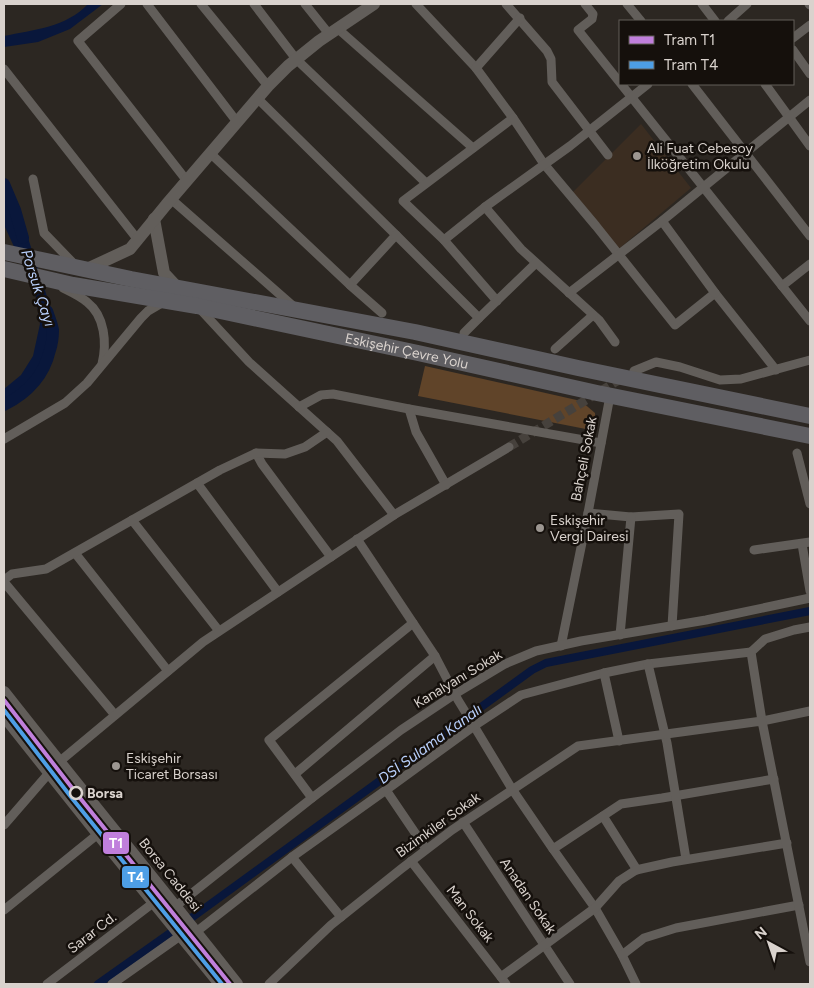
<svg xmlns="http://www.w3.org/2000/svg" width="814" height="988" font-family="Figtree,sans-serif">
<rect width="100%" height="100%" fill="#2c2722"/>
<!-- built -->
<path fill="#3b2d21" d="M641 124 691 188 621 247 617 249 570 195Z"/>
<!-- green -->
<path fill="#604429" d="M425 366 581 401 595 413 596 431 418 396Z"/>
<!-- water -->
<g fill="#09173b">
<path d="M88 4H103L70 29 38 42 4 47V36C33 30 67 27 88 4Z"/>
<path d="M4 181 7 186 12 210 28 238 53 315 51 341 39 372 28 388 4 402V389L21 375 33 356 40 324 35 292 4 225Z"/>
</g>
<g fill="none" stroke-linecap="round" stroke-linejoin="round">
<!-- canal -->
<path stroke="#09173b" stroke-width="8" d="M98 984 194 916 532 670 546 663 556 661 810 611"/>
<!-- river -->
<g stroke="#09173b" stroke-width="12">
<path d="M4 184 15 210 23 238"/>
<path d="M4 405C28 393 44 376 50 350 52 344 53 337 53 330 52 324 49 317 47 311"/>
</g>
<!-- street-tunnel -->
<path stroke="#46413c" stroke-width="9" stroke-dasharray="9 4.5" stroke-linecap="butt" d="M509 447 622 378"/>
<!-- street -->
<g stroke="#625e5a" stroke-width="9">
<path d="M121 4 78 41 187 181"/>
<path d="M147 4 237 122"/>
<path d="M201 4 268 86"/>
<path d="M254 4 296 59 426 183"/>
<path d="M305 4 329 34"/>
<path d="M416 4 476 68 513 118 403 201 444 240 497 301"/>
<path d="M506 4 547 51 551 59 552 82 608 155"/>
<path d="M585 4 593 14 592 19 578 30 810 321"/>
<path d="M627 4 641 21"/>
<path d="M702 4 715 21"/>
<path d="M809 4 810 5"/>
<path d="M728 21 747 4"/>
<path d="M337 28 473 148"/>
<path d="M793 38 810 25"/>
<path d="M793 50 810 74"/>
<path d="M476 68 520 18"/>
<path d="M4 69 138 240"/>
<path d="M692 84 810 236"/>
<path d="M765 84 810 146"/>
<path d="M257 98 396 235 350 285"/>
<path d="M513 118 544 164 596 226 675 325 715 293 776 370"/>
<path d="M210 153 350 285 382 313"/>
<path d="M33 179 44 233 75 265"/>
<path d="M171 199 293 306"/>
<path d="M485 207 521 249 599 320 615 342"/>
<path d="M662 221 715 293"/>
<path d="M396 235 479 318 464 333"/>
<path d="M444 240 485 207 570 146 648 84"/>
<path d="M782 286 810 264"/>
<path d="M63 288C71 292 80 296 87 302 105 316 107 343 102 364"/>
<path d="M569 293 662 221 810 100"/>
<path d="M199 308 249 362 337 441 394 515"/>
<path d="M479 318 536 263"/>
<path d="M555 349 593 315"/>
<path d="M634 371 656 362 680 367 720 380 741 379 810 360"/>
<path d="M299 407 321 395 333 394 409 409 601 443"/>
<path d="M409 409 416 432 446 485"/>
<path d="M4 439 65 403 87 383 141 318 148 311 165 301"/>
<path d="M256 453 262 464 331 557"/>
<path d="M797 453 810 504"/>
<path d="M197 483 278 592"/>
<path d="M588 513 631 517 679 514 672 626"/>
<path d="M132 520 219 631"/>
<path d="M802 544 810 591"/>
<path d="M754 550 810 542"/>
<path d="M75 553 168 671"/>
<path d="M4 580 12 574 46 569 220 470 256 453 285 454 305 447 327 432"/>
<path d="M4 582 115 715"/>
<path d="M810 627 794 630 765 639 751 652 762 721 810 711"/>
<path d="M620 635 631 517"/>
<path d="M561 646 588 513 610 396"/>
<path d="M751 652 648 664 604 673 521 695 474 726 512 789 553 849 621 804 662 798 774 779"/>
<path d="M648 664 667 743 686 859"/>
<path d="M604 673 619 741"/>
<path d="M59 762 203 642 394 515 509 447"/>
<path d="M295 774 435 656"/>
<path d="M386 790 426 849"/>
<path d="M312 798 269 740 413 623"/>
<path d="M603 816 637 870"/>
<path d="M463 822 570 984"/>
<path d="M4 825 49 773"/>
<path d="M553 849 595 908 622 955 636 984"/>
<path d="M292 857 341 917"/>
<path d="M411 861 501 977 506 984"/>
<path d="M176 906 312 798 401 730 455 694 505 664 536 651 581 641 706 620 810 598"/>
<path d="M4 910 98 834"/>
<path d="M196 932 292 857 386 790 474 726 458 700 435 656 357 539"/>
<path d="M622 955 644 938 676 928 799 905"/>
<path d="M501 977 595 908 619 881 636 870 672 862 787 843"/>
<path d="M47 984 153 903"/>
<path d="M112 984 180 936"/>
<path d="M269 984 331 925 401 869 452 830 578 746 762 721 810 962"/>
</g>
<!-- secondary -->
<g stroke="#625e5a" stroke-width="12">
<path d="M154 219 164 273 177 287"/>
<path d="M87 269 130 249 166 205 268 86 288 66 319 41 374 4"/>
<path d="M4 692C81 790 160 886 237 984"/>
<path d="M4 716 98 834 220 984"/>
</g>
<!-- highway -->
<g stroke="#5f5e62" stroke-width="16">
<path d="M4 252 131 279 415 332 578 368 810 416"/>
<path id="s1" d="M4 269 73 285 197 306 418 353 597 393 810 436"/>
</g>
<defs>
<path id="tram-1" d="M4 700 76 793 230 984"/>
<path id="tram-2" d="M4 710 71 797 222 984"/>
</defs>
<!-- tram-1 casing -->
<use href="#tram-1" stroke="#15100c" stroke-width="8"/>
<!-- tram-2 casing -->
<use href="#tram-2" stroke="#15100c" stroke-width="8"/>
<!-- tram-1 -->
<use href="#tram-1" stroke="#c07fdc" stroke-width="4"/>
<!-- tram-2 -->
<use href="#tram-2" stroke="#4d9ee5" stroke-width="4"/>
</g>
<!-- markers -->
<g fill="#9c9691" stroke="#15100c" stroke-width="2">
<circle cx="637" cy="156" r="5"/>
<circle cx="540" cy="528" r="5"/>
<circle cx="116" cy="766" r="5"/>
</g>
<circle fill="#15100c" stroke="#d9d2cd" stroke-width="2.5" cx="76" cy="793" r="6"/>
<g text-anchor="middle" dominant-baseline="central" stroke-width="5" stroke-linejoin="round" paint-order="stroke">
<!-- poi labels -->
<g font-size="14" fill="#d9d2cd" stroke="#15100c" text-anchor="start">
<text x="647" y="148">Ali Fuat Cebesoy<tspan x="647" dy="16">İlköğretim Okulu</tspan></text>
<text x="550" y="520">Eskişehir<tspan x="550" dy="16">Vergi Dairesi</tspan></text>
<text x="126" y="758">Eskişehir<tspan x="126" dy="16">Ticaret Borsası</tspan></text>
</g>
<!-- street labels -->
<g font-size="14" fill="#d9d2cd" stroke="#15100c">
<text stroke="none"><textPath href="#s1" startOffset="411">Eskişehir Çevre Yolu</textPath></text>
<text transform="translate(584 459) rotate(-79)">Bahçeli Sokak</text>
<text transform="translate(458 679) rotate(-31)">Kanalyanı Sokak</text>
<text transform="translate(438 825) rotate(-36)">Bizimkiler Sokak</text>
<text transform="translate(170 875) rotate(51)">Borsa Caddesi</text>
<text transform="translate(528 896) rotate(56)">Anadan Sokak</text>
<text transform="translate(470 914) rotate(52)">Man Sokak</text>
<text transform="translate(92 933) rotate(-38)">Sarar Cd.</text>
</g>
<!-- stop labels -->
<g font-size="14" font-weight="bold" fill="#d9d2cd" stroke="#15100c" text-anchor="start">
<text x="87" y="793">Borsa</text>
</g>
<!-- water labels -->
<g font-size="15" font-style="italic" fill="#b9d0fc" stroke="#15100c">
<text transform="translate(38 288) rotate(72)">Porsuk Çayı</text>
<text transform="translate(430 744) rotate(-36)">DSİ Sulama Kanalı</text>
</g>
</g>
<g stroke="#15100c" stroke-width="2">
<rect x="102" y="831" width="28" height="24" rx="5" fill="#c07fdc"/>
<rect x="121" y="865" width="29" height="24" rx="5" fill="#4d9ee5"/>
</g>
<g font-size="14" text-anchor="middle" font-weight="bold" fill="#fff">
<text x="116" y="848">T1</text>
<text x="136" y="882">T4</text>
</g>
<!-- border -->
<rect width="814" height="988" fill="none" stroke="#d9d2cd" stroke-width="10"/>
<!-- legend -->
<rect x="619" y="20" width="175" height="65" fill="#15100c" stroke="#635e59"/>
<rect x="629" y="36" width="25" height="8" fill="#c07fdc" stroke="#635e59"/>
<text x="664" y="45" font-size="15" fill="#d9d2cd">Tram T1</text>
<rect x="629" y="61" width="25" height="8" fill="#4d9ee5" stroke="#635e59"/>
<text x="664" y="70" font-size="15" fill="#d9d2cd">Tram T4</text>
<!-- north arrow -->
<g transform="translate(769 943) rotate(320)" stroke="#15100c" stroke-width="4" paint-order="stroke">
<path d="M0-4L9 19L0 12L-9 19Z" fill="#d9d2cd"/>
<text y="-8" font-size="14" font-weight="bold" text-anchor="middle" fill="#d9d2cd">N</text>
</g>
</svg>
